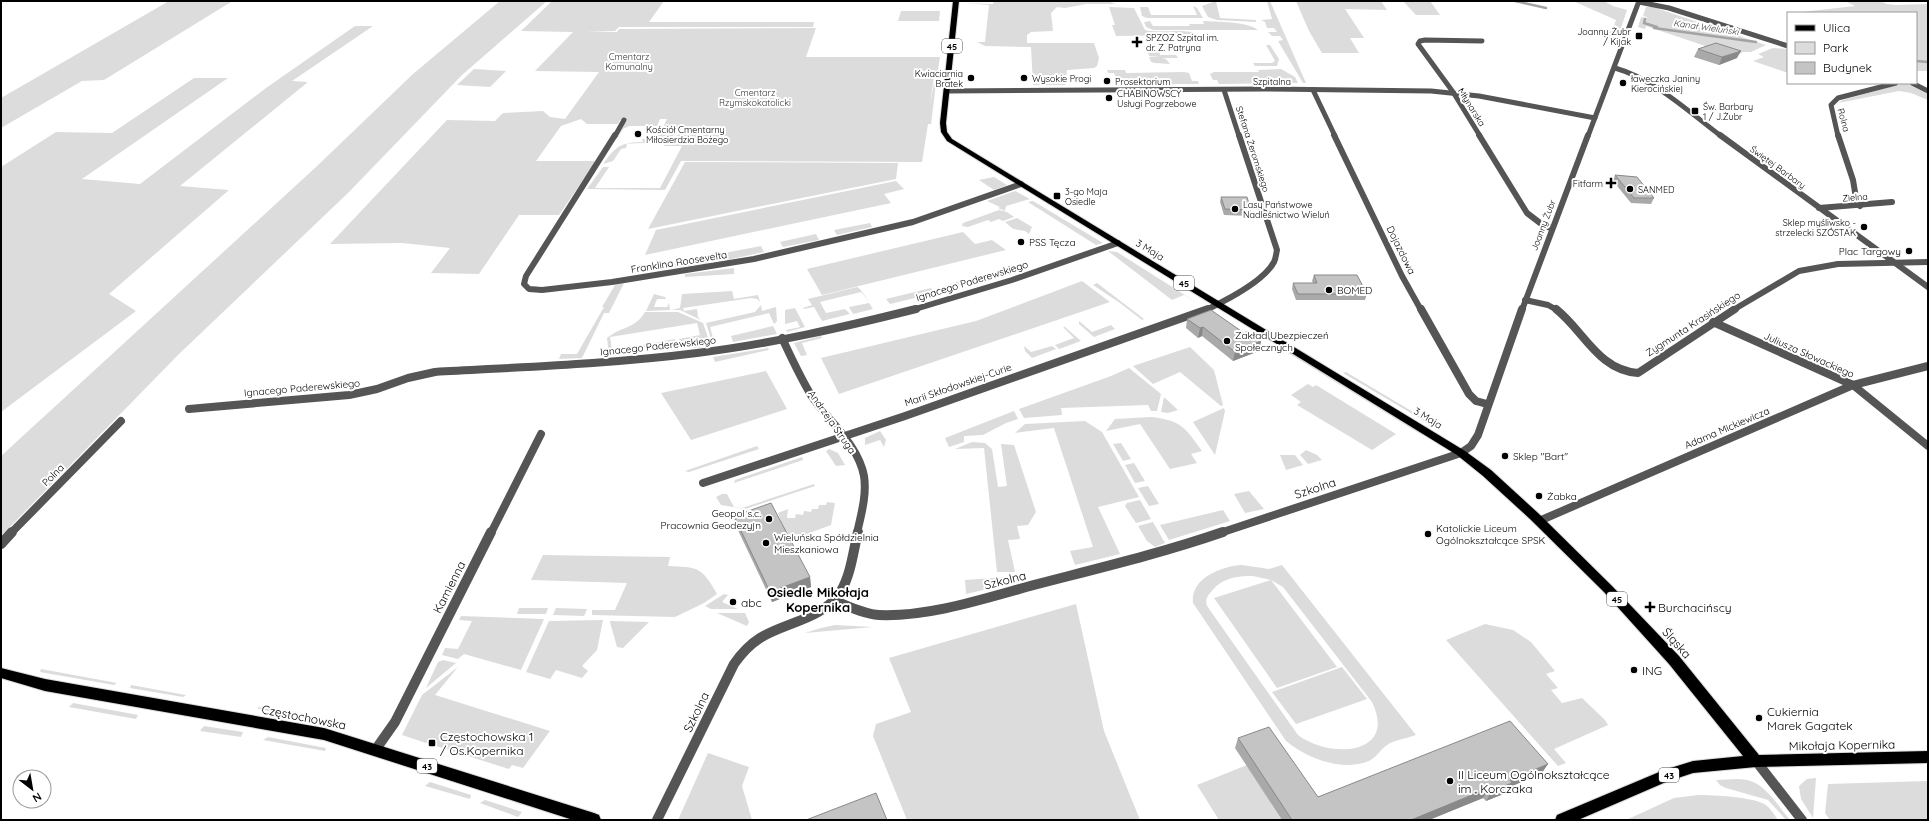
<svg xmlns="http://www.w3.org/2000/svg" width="1929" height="821" font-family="Quicksand,sans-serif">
<rect width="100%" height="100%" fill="#fff"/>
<!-- green -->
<g fill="#dcdcdc" fill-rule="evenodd">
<path d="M169 1 231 2 104 80 82 81 1 128V98Z"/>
<path d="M500 1H547L462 75 348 193 179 354 1 536V456L316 167 413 74Z"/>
<path d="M552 1H664L649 22H814L813 27H619L615 31 586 32H617L619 29 816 28 806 57H940L937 76H934L930 106 934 83H936L931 124H928L922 162 681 161 665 190 587 189 603 167H609L595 188H660L682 146H664L665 142 683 132H688L687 129H666L663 127 667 119H660L657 126H629L623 129 617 139 627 120H620L618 124H587L581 119 561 126 536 161H594L595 163 559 215H519L479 274 431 273 450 248 402 243 330 244 447 120 495 121 503 113 543 111 550 117 565 119 599 72 535 71 573 32 521 31Z"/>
<path d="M994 1H1107L1116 4H1086L1065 8 1057 7 1051 13 1053 31 1031 32 1027 35V43H1094L1099 58 1097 66 1094 68 1067 70 1065 85H1033L1031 47 985 46 977 42H985L989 5 965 3 993 4Z"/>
<path d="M1216 1 1220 18 1256 20V22L1217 20 1208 17 1202 6Z"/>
<path d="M1267 1H1270L1306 83H1303L1278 41 1283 40 1280 36H1272L1268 32H1277L1274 28H1267L1265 22 1261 20 1272 19Z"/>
<path d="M1296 1H1381L1387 10 1345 9 1364 38H1350L1359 53H1322L1309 31Z"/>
<path d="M1403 1H1430L1440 15H1416Z"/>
<path d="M1573 1H1604L1613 6 1627 10 1618 37 1616 40 1604 35 1612 31 1616 20Z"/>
<path d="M1845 1H1879L1887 4 1895 5 1928 4V71H1916V13H1793L1855 6Z"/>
<path d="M1193 6 1197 8 1203 18H1147L1142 16 1140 7H1148L1151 15H1197Z"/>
<path d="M1109 7 1134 8 1145 30C1159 34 1189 27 1198 35L1116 36 1112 25H1115Z"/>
<path d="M1646 7H1653L1766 45 1751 52H1743L1735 56 1646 26 1645 29 1638 27 1641 17 1647 18V17L1643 16Z"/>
<path d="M901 11H940L939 21H898Z"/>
<path d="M1150 21 1153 26H1190L1189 24H1204L1203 21C1217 22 1247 21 1258 30H1153L1146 27 1144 22Z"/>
<path d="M355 26H373L292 81 308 82 180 186 229 190 109 294 136 311 1 412V167L56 132 112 133 194 78H228L82 179 140 184 266 88Z"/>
<path d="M1266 45H1270L1279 59 1277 66H1255L1253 63H1272L1275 61Z"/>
<path d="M1773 48 1788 49V73L1753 61 1764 57 1758 54Z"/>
<path d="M1149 52H1159L1160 55H1176L1178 58H1162L1166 59 1170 64 1155 63 1151 62 1149 57H1160L1149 56 1148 53Z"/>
<path d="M474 69 506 71 490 87 457 85Z"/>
<path d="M1281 69 1295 77 1298 83 1219 84 1217 80H1213L1210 74 1214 72H1259L1258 70Z"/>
<path d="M1107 70H1125L1126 73 1184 72 1189 73 1192 81H1198L1199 84H1126L1117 81 1114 73H1108Z"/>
<path d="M1901 84H1908L1928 94V100L1911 93 1899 91 1838 103 1843 100Z"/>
<path d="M664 132 678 133 662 142 622 144H627L626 148 621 149 613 161 603 164C616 146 621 142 643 142L642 139H651Z"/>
<path d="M685 162 898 163 896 179 648 229Z"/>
<path d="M994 177 1007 185 994 190 979 180Z"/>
<path d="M896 181 904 189 884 194 891 203 645 255 656 230Z"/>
<path d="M1015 191 1030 199 1006 206 1005 211 998 208 1000 207 987 201Z"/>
<path d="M1033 201 1103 243 1096 245 1028 202Z"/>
<path d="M999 210 1007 212 1014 217 1003 221 999 219 991 222 988 220 968 227 962 226 963 223Z"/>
<path d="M1017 218 1032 227 1029 234 1025 231 1013 229 1005 222Z"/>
<path d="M870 223 872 227 837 235 834 230Z"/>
<path d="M963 232 975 244 992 240 1006 250 822 295 807 269Z"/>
<path d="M816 234 819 240 783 247 780 242Z"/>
<path d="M761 246 764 252 727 260 724 253Z"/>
<path d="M1108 251 1117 252 1199 304 1184 295 1172 300Z"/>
<path d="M706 257 709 263 669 268 667 265Z"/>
<path d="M734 268V274L685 277V274Z"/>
<path d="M993 273 995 275 953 288 949 284Z"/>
<path d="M1082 281 1110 302 839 394 821 358 976 321Z"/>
<path d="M624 283 609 313H604L582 358 559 359 561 354H577L604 307H602L615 285Z"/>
<path d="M1097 283 1144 319 1142 320 1120 303 1093 285Z"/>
<path d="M857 287 860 289 869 301 861 292 820 302 826 313 845 309 850 314 822 321 814 307 804 309 803 308 812 305 808 299Z"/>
<path d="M931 288 935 293 890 304 886 299Z"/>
<path d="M732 291 734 299 758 295 760 302 757 299 751 298 683 308 684 311 697 309 698 317 701 320 680 310H671L680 308 682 294Z"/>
<path d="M654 294 665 297 666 299H657L654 307H667L669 303 670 310 646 311Z"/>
<path d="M869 303 873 309 853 314 849 307Z"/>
<path d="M761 305 762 311 776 307 777 321 774 324 769 313 710 327 715 345H713L706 323 755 312Z"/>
<path d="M795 308 805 327 787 332 786 330 800 327 797 321 785 324V310Z"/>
<path d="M645 312H678L703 323 711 346 696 348 680 344 679 339 700 335 697 323 610 337 612 350 633 346 634 351 622 355 609 356 607 338C622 326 635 329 645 312Z"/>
<path d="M1079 321 1092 332 1111 325 1115 329 1094 337 1079 324Z"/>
<path d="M773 326 777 334 733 342 731 336Z"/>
<path d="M1063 327H1065L1081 341 1059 349 1055 345 1074 338Z"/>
<path d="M821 336 822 338 802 343 807 355 801 356 794 343Z"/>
<path d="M675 339 676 344 637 349V346Z"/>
<path d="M1024 346 1031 352 1052 346 1056 349 1032 358 1025 351Z"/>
<path d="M1190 347 1214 370 1223 405 1221 406 1180 372 1153 384 1133 366Z"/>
<path d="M1281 347 1425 434 1422 435 1280 348Z"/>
<path d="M768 348 769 350 715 362 713 357Z"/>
<path d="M1129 368 1161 394 1157 411H1151L1148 405 1061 408 1062 415 1024 418 1019 409 1111 376Z"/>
<path d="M766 371 787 409 691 440 661 393Z"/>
<path d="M1346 372 1440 428 1438 429 1343 373Z"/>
<path d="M1308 384 1313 387 1316 385 1396 434 1372 450 1297 405 1301 402 1291 395Z"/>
<path d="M1164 397 1178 410 1168 413 1161 412Z"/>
<path d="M1224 408 1225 411 1215 455 1193 422Z"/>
<path d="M1014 411 1018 419 1006 423 983 435 964 436V442L949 447 945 438Z"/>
<path d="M1152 417C1183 421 1185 428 1202 451L1191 454 1197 463 1170 469 1140 424 1106 431 1115 419Z"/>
<path d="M1085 421 1102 432 1139 497 1098 507 1120 554 1075 565 1070 551 1093 547 1054 428 1015 433 1025 424Z"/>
<path d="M880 431 886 440 884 447 880 440 865 445V438Z"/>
<path d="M972 442 985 443 992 449 998 487 1007 486 1001 444 1014 445 1036 512 1028 525 1017 526 1020 539 1008 540 1015 572H997L984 448 955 449Z"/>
<path d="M1121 443 1131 459 1123 461 1113 444Z"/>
<path d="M757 446 759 449 689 472 685 471Z"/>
<path d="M829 449 838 453 845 465 836 466 826 451Z"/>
<path d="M1306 450 1317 455 1322 460 1308 464 1300 455Z"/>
<path d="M1280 455H1295L1303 465 1286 470Z"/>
<path d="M802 457 803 460 734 483 735 480Z"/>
<path d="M1134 463 1145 481 1135 483 1125 465Z"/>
<path d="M814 484 815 486 745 509 721 505 716 497 722 494H727L734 507 742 508Z"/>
<path d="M1148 486 1159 504 1149 506 1138 488Z"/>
<path d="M1249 491 1264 509 1245 513 1234 494Z"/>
<path d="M1140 500 1151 519 1136 523 1125 506 1127 503Z"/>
<path d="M827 502 835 503 831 525 788 541 778 513 788 509 787 518H795L796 514 803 515 804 511 811 512 812 509H818L819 505H826Z"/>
<path d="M1223 510 1230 521 1169 540 1160 525Z"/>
<path d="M1153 522 1165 543 1155 547 1147 541 1138 526Z"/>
<path d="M543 555 670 557 668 566C698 567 702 567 717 594L704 603 675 617 592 615V610H615L627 583 531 580Z"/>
<path d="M1242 565 1269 569 1282 565 1416 735C1408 738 1394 740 1387 745 1380 750 1377 757 1369 761 1341 772 1307 758 1286 741L1193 603C1190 578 1222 566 1242 565ZM1253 576 1271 580 1214 598 1277 688 1337 667 1271 580 1283 587 1372 702C1398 756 1329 759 1298 735L1207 606C1205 600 1207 596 1211 592 1222 578 1236 576 1253 576Z"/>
<path d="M1020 576 1022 581 966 594 965 580Z"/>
<path d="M724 594 728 595 722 602 738 609H711L705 606Z"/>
<path d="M1076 604 1104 731 1140 820H907L873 736 876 724 911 712 889 658Z"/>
<path d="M519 608H548L546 614H517Z"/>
<path d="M556 608 587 609 584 616 553 615Z"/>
<path d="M717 613H745L749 622 747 626Z"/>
<path d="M461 616 544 619 521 670 464 654 458 659 442 655 445 648 458 649 472 621 459 620Z"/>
<path d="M603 620 597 650 582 666 588 671 582 678 556 670 550 679 526 672 549 621Z"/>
<path d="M610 622V621L649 622 623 648 617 647Z"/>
<path d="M1485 624 1513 630 1531 642 1555 671 1546 674 1558 688 1551 690 1562 703 1582 698 1605 720 1608 725 1554 749 1566 763 1558 766 1446 640Z"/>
<path d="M835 625 873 627 805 633 821 628Z"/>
<path d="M443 660 456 663 426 688 438 662Z"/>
<path d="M458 667 435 695 550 731 523 768 512 765 509 769 436 746 437 743 428 740 426 743 402 735 422 695Z"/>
<path d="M1342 667 1367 699 1296 724 1272 692Z"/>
<path d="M41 669 117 683 114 685 40 672Z"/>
<path d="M131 685 186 695 183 697 130 688Z"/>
<path d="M73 703 138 715 136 719 69 707Z"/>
<path d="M258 707 325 719 322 720 258 709Z"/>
<path d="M204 726 243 732 241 737 200 731Z"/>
<path d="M268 737 326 748 325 751 263 740Z"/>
<path d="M708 753 749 767 742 786 752 820H678Z"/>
<path d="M1247 765 1282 820H1219L1197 785Z"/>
<path d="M1816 778 1813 818 1801 799 1799 786 1807 779Z"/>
<path d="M1716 780C1726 780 1737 778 1747 780 1766 784 1778 806 1790 820H1786L1768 800 1726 788 1720 785Z"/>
<path d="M1928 781V820H1830L1825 813 1828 784Z"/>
<path d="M430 782 471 795 470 799 425 786Z"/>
<path d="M1698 795C1714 795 1754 797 1766 805 1771 809 1775 816 1778 820H1626L1674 798Z"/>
<path d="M485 800 522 812 518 817 480 803Z"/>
</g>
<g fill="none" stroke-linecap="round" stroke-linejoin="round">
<!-- stream -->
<g stroke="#a3a3a3" stroke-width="2.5">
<path d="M1515 1 1546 8"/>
<path d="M1645 19 1644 23 1657 27"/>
<path d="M1654 28 1756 42"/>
<path d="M1916 61 1928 62"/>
</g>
<defs>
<g id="primary">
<path d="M953 1H959L946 123 947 132 952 139 1465 451 1491 470 1538 513 1612 586 1679 656 1759 755 1928 751V763L1756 767 1693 773 1666 782 1578 820H1555L1557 815 1664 770 1693 761 1743 756 1669 664 1604 592 1530 519 1483 476 1457 455 947 141 941 132 940 123Z"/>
<path d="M1 668 45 679 324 728 594 813 599 815 601 820H573L324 740 45 691 1 678Z"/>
</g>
</defs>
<!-- primary casing -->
<use href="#primary" stroke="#dbdbdb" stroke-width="2"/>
<!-- minor-far3 -->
<g stroke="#555" stroke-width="5">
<path d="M1639 2 1669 8 1788 46"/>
<path d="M1615 68C1654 79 1689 112 1721 136"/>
<path d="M1912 83 1928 91"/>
<path d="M1224 90 1239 136"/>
<path d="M1313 90 1335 136"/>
<path d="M947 91 1264 89 1431 91 1479 96 1595 118"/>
<path d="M615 136 624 120"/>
<path d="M1480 136 1453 92 1418 44 1420 41 1425 40 1482 41"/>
<path d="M1838 136 1831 105 1838 98 1896 83"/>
</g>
<!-- minor-far2 -->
<g stroke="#555" stroke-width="6">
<path d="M615 135 526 276 524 284 529 289 542 290 612 282 754 259 913 222 1021 184"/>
<path d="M1334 135 1402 276 1421 310"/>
<path d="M1479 135 1527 213 1544 226 1552 228"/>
<path d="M1720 135 1928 287"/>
<path d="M1838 135 1853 180 1857 204 1860 206"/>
<path d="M1819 208 1892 202"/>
<path d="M1525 300 1548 305 1557 310"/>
<path d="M912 310 1012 280 1118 243"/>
<path d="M1206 310C1225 301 1264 281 1274 262 1276 258 1276 254 1277 250L1239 135"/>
<path d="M1733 310 1799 271 1838 264 1928 262"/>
</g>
<!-- minor-far1 -->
<g stroke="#555" stroke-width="8">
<path d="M1421 309 1469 394 1476 401 1487 404"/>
<path d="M1556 309C1584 331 1598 370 1638 373L1735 309"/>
<path d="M1713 322 1853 385 1928 446"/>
<path d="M782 338C791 357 800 377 811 395 828 421 858 444 864 476 867 495 861 515 857 533"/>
<path d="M189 409 349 395 377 389 408 378 435 372C522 367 610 364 697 353 771 344 844 327 916 309"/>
<path d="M703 483 905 416 1208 309"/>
<path d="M1539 521 1853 385 1928 366"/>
<path d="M11 533 121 421"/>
<path d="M491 533 541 434"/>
<path d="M1220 533 1461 453"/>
</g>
<!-- minor -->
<g stroke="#555" stroke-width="10">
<path d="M1 544 12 532"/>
<path d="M833 600C848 606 863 614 879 615 928 617 983 599 1030 586 1095 569 1159 554 1223 532"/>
<path d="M376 749 395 722 491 532"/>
<path d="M1756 761 1802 820"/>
<path d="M657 820 734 664C741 654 749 645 760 638 786 622 824 619 841 591 851 574 853 552 858 532"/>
</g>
<!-- tertiary-far2 -->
<path stroke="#555" stroke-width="5" d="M1588 136 1639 1"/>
<!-- tertiary-far1 -->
<path stroke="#555" stroke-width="6" d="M1522 310 1588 135"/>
<!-- tertiary -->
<path stroke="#555" stroke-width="8" d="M1461 453 1471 446 1478 435 1522 309"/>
<!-- primary -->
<use href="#primary" fill="#000" fill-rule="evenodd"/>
</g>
<!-- wall -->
<g fill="#a9a9a9">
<path d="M1698 49 1737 58 1719 65 1694 57Z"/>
<path d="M1615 175 1654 198 1651 204 1631 203 1613 181Z"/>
<path d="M1221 197 1251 210 1250 216 1224 215 1220 202Z"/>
<path d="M1314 275 1367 294 1365 300H1296L1292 289 1293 283H1313L1312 281Z"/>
<path d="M1187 319 1244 333 1261 341 1259 351 1233 361 1202 336 1198 338 1186 328Z"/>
<path d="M734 516 810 577 811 587 772 602 736 526Z"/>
<path d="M1238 738 1318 797 1542 773 1510 787 1506 793 1486 801 1483 798 1429 820H1282L1235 748Z"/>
</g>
<!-- shaded-wall -->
<g fill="#898989">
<path d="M1741 51 1737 58 1719 65 1722 57Z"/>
<path d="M1203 327 1202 336 1198 338 1200 328Z"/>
<path d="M1261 341 1259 351 1233 361 1235 352Z"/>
<path d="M810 577 811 587 772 602 770 592Z"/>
<path d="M1548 764 1542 773 1510 787 1506 793 1486 801 1492 791 1510 780Z"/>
<path d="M1489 788 1483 798 1429 820H1411Z"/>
</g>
<!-- building -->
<g fill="#c4c4c4" stroke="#898989">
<path d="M1716 43 1741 51 1722 57 1698 49Z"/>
<path d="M1615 175 1637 177 1654 198H1634Z"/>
<path d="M1221 197H1247L1251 210 1225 209Z"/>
<path d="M1314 275H1357L1367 294H1298L1293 283H1317Z"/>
<path d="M1211 310 1244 333 1248 331 1261 341 1235 352 1203 327 1200 328 1187 319Z"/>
<path d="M771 503 810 577 770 592 734 516Z"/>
<path d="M1510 721 1548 764 1510 780 1512 783 1492 791 1489 788 1411 820H1292L1238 738 1269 727 1318 797Z"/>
<path d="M876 793 887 820H806Z"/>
</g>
<!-- markers -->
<g fill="#000" stroke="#fff" stroke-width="1.5">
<rect x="1635" y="32" width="8" height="8" rx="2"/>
<path d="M1135 36h4v4h4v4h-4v4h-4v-4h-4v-4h4z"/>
<circle cx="971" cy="78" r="4"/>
<circle cx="1024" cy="78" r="4"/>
<circle cx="1107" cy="81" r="4"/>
<circle cx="1623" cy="83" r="4"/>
<circle cx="1109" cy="98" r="4"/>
<rect x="1691" y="107" width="8" height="8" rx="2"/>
<circle cx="638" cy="134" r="4"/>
<path d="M1609 177h4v4h4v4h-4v4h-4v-4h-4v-4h4z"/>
<circle cx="1630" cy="189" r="4"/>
<rect x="1053" y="192" width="8" height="8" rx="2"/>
<circle cx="1235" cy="209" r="4"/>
<circle cx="1864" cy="227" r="4"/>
<circle cx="1021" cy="242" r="4"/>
<circle cx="1909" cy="251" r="4"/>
<circle cx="1329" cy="290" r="4"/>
<circle cx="1227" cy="341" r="4"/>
<circle cx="1505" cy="456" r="4"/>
<circle cx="1539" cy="496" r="4"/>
<circle cx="769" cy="519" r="4"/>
<circle cx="1428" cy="534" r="4"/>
<circle cx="766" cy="543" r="4"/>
<circle cx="733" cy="602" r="4"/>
<path d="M1648 601h4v4h4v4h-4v4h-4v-4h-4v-4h4z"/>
<circle cx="1634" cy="670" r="4"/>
<circle cx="1759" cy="718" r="4"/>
<rect x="428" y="739" width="8" height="8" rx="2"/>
<circle cx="1450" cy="781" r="4"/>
</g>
<g text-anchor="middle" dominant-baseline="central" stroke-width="4" stroke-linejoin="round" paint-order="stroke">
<!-- far-water labels -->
<g font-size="9" font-style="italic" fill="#444" stroke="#fff">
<text transform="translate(1706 27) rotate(8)">Kanał Wieluński</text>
</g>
<!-- far-poi labels -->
<g font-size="9" fill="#000" stroke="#fff" text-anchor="start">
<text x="1631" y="31" text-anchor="end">Joanny Żubr<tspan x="1631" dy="10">/ Kijak</tspan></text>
<text x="1146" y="37">SPZOZ Szpital im.<tspan x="1146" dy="10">dr. Z. Patryna</tspan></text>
<text x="963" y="73" text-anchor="end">Kwiaciarnia<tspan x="963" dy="10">Bratek</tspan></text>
<text x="1032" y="78">Wysokie Progi</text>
<text x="1631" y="78">ławeczka Janiny<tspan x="1631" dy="10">Kierocińskiej</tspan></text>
<text x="1115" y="81">Prosektorium</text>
<text x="1117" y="93">CHABINOWSCY<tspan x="1117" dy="10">Usługi Pogrzebowe</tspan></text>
<text x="1703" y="106">Św. Barbary<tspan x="1703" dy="10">1 / J.Żubr</tspan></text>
<text x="646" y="129">Kościół Cmentarny<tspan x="646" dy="10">Miłosierdzia Bożego</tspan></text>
<text x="1603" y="183" text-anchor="end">Fitfarm</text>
<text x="1638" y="189">SANMED</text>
<text x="1065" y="191">3-go Maja<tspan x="1065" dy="10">Osiedle</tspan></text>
<text x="1243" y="204">Lasy Państwowe<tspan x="1243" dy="10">Nadleśnictwo Wieluń</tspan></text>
<text x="1856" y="222" text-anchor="end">Sklep myśliwsko -<tspan x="1856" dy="10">strzelecki SZÓSTAK</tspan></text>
</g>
<!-- shield labels -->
<g fill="#fff" stroke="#4c4c4c" stroke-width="1">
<rect x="942" y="39" width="20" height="14" rx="3"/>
<rect x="1174" y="276" width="20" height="14" rx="3"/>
<rect x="1607" y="592" width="20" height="14" rx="3"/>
<rect x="417" y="759" width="20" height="14" rx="3"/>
<rect x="1659" y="768" width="20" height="14" rx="3"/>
</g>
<g font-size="9" font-weight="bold" fill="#000">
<text x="952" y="46">45</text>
<text x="1184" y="283">45</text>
<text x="1617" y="599">45</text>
<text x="427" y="766">43</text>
<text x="1669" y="775">43</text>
</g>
<!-- far-park labels -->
<g font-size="9" fill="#333" stroke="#fff">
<text x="629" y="56">Cmentarz<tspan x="629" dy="10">Komunalny</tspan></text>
<text x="755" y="92">Cmentarz<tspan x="755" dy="10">Rzymskokatolicki</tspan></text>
</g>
<!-- far-street labels -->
<g font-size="9" fill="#000" stroke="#fff">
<text x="1272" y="81">Szpitalna</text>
<text transform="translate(1472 107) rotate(58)">Młynarska</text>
<text transform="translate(1844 120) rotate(75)">Rolna</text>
<text transform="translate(1253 149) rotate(72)">Stefana Żeromskiego</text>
<text transform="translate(1778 167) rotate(36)">Świętej Barbary</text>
<text transform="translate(1855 197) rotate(-4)">Zielna</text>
<text transform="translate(1543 225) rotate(-69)">Joanny Żubr</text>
</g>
<!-- poi labels -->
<g font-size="10" fill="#000" stroke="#fff" text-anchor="start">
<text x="1029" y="242">PSS Tęcza</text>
<text x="1901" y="251" text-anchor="end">Plac Targowy</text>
<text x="1337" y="290">BOMED</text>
<text x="1235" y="335">Zakład Ubezpieczeń<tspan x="1235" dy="12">Społecznych</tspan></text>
<text x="1513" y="456">Sklep "Bart"</text>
<text x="1547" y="496">Żabka</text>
<text x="761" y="513" text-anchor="end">Geopol s.c.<tspan x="761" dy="12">Pracownia Geodezyjn</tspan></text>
<text x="1436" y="528">Katolickie Liceum<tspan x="1436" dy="12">Ogólnokształcące SPSK</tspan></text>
<text x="774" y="537">Wieluńska Spółdzielnia<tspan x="774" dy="12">Mieszkaniowa</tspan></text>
</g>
<!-- street labels -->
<g font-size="10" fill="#000" stroke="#fff">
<text transform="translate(1150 250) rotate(31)">3 Maja</text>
<text transform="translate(1401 250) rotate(64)">Dojazdowa</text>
<text transform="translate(679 262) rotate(-9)">Franklina Roosevelta</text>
<text transform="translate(972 281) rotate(-17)">Ignacego Paderewskiego</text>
<text transform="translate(1693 324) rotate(-33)">Zygmunta Krasińskiego</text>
<text transform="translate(658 346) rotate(-6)">Ignacego Paderewskiego</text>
<text transform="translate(1809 355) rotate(24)">Juliusza Słowackiego</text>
<text transform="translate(958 385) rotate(-19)">Marii Skłodowskiej-Curie</text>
<text transform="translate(302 388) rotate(-5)">Ignacego Paderewskiego</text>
<text transform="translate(1428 418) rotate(31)">3 Maja</text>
<text transform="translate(832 422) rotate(55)">Andrzeja Struga</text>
<text transform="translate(1727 428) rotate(-23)">Adama Mickiewicza</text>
<text transform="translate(53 475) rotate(-45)">Polna</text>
</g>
<!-- near-street labels -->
<g font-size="12" fill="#000" stroke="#fff">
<text transform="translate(1315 488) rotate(-18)">Szkolna</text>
<text transform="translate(1005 580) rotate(-14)">Szkolna</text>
<text transform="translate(449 587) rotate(-63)">Kamienna</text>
<text transform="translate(1677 643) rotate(48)">Śląska</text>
<text transform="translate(696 712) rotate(-64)">Szkolna</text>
<text transform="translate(304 717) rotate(11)">Częstochowska</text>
<text transform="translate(1842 745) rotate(-1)">Mikołaja Kopernika</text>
</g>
<!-- near-poi labels -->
<g font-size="12" fill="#000" stroke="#fff" text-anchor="start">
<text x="741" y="602">abc</text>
<text x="1658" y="607">Burchacińscy</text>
<text x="1642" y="670">ING</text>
<text x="1767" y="711">Cukiernia<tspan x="1767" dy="14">Marek Gagatek</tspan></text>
<text x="440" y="736">Częstochowska 1<tspan x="440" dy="14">/ Os.Kopernika</tspan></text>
<text x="1458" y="774">II Liceum Ogólnokształcące<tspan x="1458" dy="14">im . Korczaka</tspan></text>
</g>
<!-- near-neighbourhood labels -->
<g font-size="13" font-weight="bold" fill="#000" stroke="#fff">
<text x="818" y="592">Osiedle Mikołaja<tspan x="818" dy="15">Kopernika</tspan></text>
</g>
</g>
<!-- border -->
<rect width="1929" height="821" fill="none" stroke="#000000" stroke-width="4"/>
<!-- legend -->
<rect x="1787" y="12" width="130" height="72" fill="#ffffff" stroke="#999999"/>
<rect x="1795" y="25" width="20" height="6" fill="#000000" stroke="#999999"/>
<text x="1823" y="32" font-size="12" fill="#000000">Ulica</text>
<rect x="1795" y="42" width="20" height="12" fill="#dcdcdc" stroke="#999999"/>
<text x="1823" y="52" font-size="12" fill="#000000">Park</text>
<rect x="1795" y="62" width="20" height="12" fill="#c4c4c4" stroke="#999999"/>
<text x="1823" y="72" font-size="12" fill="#000000">Budynek</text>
<!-- north arrow -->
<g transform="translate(32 789) rotate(149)"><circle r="19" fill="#ffffff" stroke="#999999"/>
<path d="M0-3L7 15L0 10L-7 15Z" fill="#000000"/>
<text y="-6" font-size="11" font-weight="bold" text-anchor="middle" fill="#000000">N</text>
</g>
</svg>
